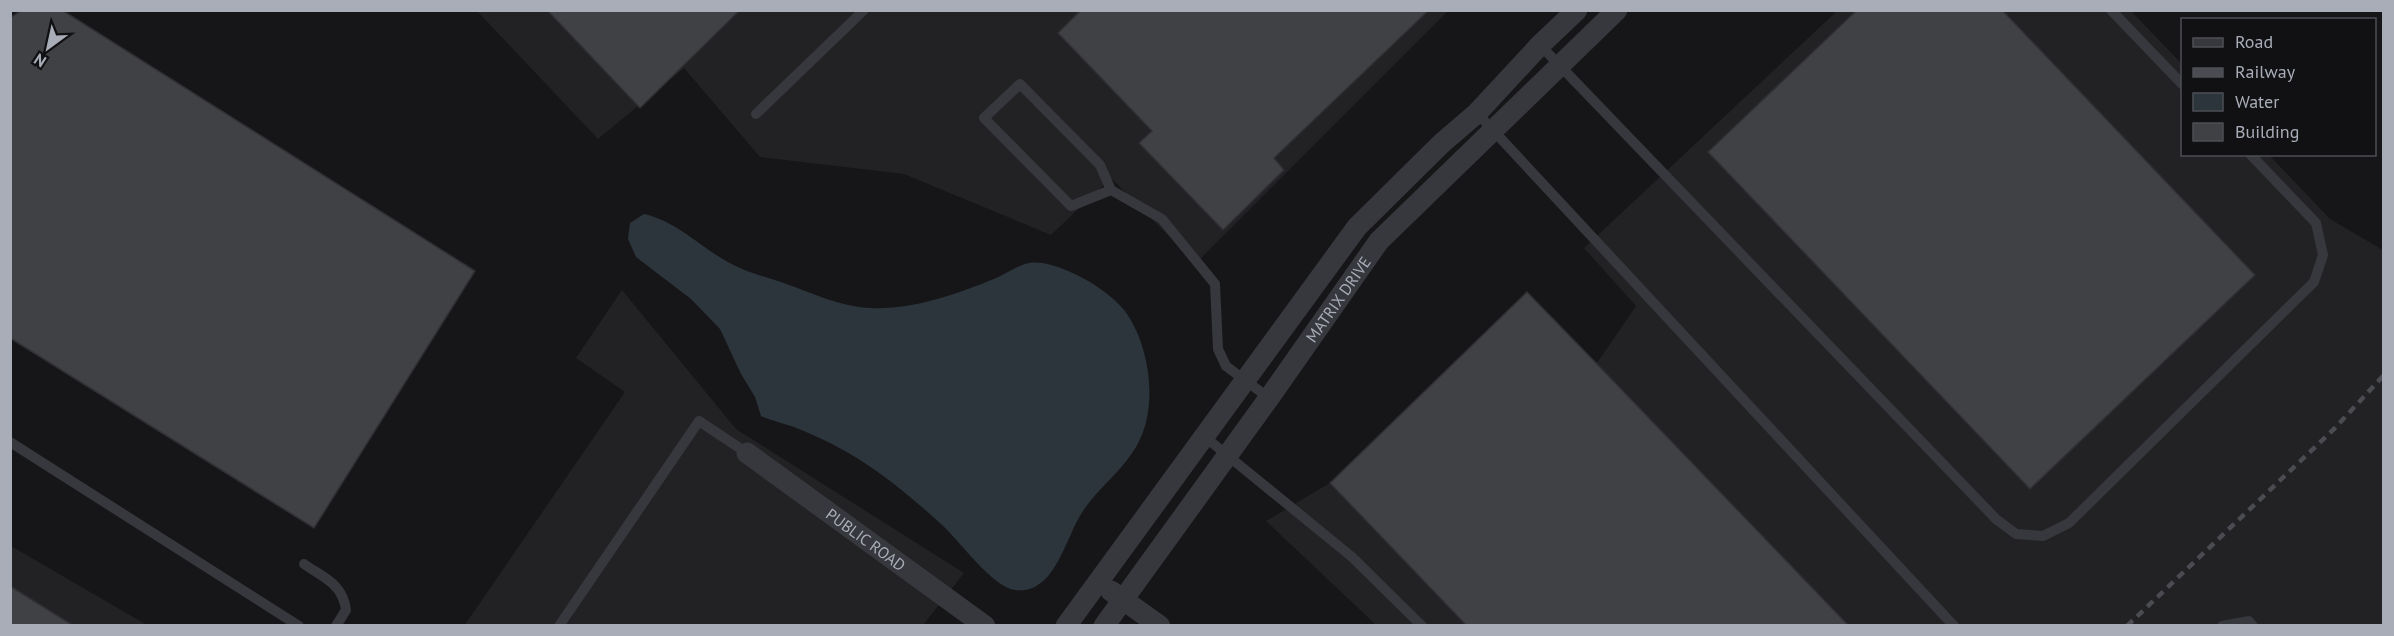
<svg xmlns="http://www.w3.org/2000/svg" width="2394" height="636" font-family="'PT Sans',sans-serif">
<rect width="100%" height="100%" fill="#161618"/>
<!-- built -->
<g fill="#222225">
<path d="M477 11H1448L1196 263 1111 178 1051 235 904 174 760 157 684 68 598 139Z"/>
<path d="M1837 11H2131L2182 64V154L2269 155 2330 219 2383 250V625H1376L1266 521 1330 483 1527 292 1597 363 1636 306 1584 248Z"/>
<path d="M622 290 736 429 964 573 923 625 464 626 625 392 576 358Z"/>
<path d="M11 546 147 625H11Z"/>
</g>
<!-- water -->
<path fill="#2c353c" d="M644 214C676 221 698 245 726 261 743 271 762 276 781 282 810 292 840 307 871 308 911 310 955 295 991 280 1004 276 1015 266 1029 263 1048 260 1074 273 1090 282 1104 291 1121 303 1129 317 1151 352 1158 411 1136 447 1122 471 1098 488 1083 511 1065 537 1056 595 1015 590 992 587 960 541 941 524 908 494 872 464 832 444 820 438 807 432 794 427 783 423 772 421 761 416L755 397 741 374 720 329 691 299 636 257 628 239 630 223Z"/>
<!-- building -->
<g fill="#404145" stroke="#303034" stroke-width="1.5">
<path d="M22 10H62L475 271 314 528 10 338V18Z"/>
<path d="M547 10H740L640 108Z"/>
<path d="M1081 10H1429L1274 158 1284 170 1223 230 1139 143 1152 131 1058 33Z"/>
<path d="M1857 10H2002L2255 275 2030 489 1708 152Z"/>
<path d="M1527 292 1597 364 1849 626H1467L1330 483Z"/>
<path d="M10 586 74 626H10Z"/>
</g>
<g fill="none" stroke-linecap="round" stroke-linejoin="round">
<!-- lane -->
<g stroke="#37383d" stroke-width="10">
<path d="M2111 10 2182 84"/>
<path d="M1540 45 1996 519 2016 534 2043 536 2069 523 2314 282 2323 255 2316 223 2250 154"/>
<path d="M1477 113 1954 626"/>
<path d="M756 114 864 10"/>
<path d="M1111 190 1100 165 1020 84 984 118 1071 206 1111 190 1162 219 1215 284 1218 349 1226 366 1269 398"/>
<path d="M1205 437 1352 557 1422 626"/>
<path d="M10 442 299 626"/>
<path d="M304 564C324 578 343 584 346 610L336 626"/>
<path d="M559 626 699 421 747 453"/>
<path d="M2222 626 2249 621 2253 626"/>
</g>
<!-- street -->
<g stroke="#37383d" stroke-width="21">
<path id="s1" d="M747 453 985 626"/>
<path d="M1111 591 1160 626"/>
<path d="M1066 626 1357 227 1442 143 1477 113 1540 45 1577 10"/>
<path id="s2" d="M1104 626 1269 398 1379 241 1617 10"/>
</g>
<!-- rail -->
<path stroke="#4a4c52" stroke-width="4.5" stroke-dasharray="8 6" stroke-linecap="butt" d="M2127 626 2334 429 2384 375"/>
</g>
<g text-anchor="middle" dominant-baseline="central" stroke-width="4.5" stroke-linejoin="round" paint-order="stroke">
<!-- street labels -->
<g font-size="16" fill="#a8adb8" stroke="#111113">
<text stroke="none"><textPath href="#s2" startOffset="402">MATRIX DRIVE</textPath></text>
<text stroke="none"><textPath href="#s1" startOffset="147">PUBLIC ROAD</textPath></text>
</g>
</g>
<!-- border -->
<rect width="2394" height="636" fill="none" stroke="#a8adb8" stroke-width="24"/>
<!-- legend -->
<rect x="2181" y="18" width="195" height="138" fill="#111113" stroke="#4d4f55" stroke-width="1.5"/>
<rect x="2193" y="38" width="30" height="9" fill="#37383d" stroke="#4d4f55" stroke-width="1.5"/>
<text x="2235" y="48" font-size="18" fill="#a8adb8">Road</text>
<rect x="2193" y="68" width="30" height="9" fill="#4a4c52" stroke="#4d4f55" stroke-width="1.5"/>
<text x="2235" y="78" font-size="18" fill="#a8adb8">Railway</text>
<rect x="2193" y="93" width="30" height="18" fill="#2c353c" stroke="#4d4f55" stroke-width="1.5"/>
<text x="2235" y="108" font-size="18" fill="#a8adb8">Water</text>
<rect x="2193" y="123" width="30" height="18" fill="#404145" stroke="#4d4f55" stroke-width="1.5"/>
<text x="2235" y="138" font-size="18" fill="#a8adb8">Building</text>
<!-- north arrow -->
<g transform="translate(48 48) rotate(213)" stroke="#111113" stroke-width="4.5" paint-order="stroke">
<path d="M0-4.5L10 22L0 15L-10 22Z" fill="#a8adb8"/>
<text y="-9" font-size="16" font-weight="bold" text-anchor="middle" fill="#a8adb8">N</text>
</g>
</svg>
